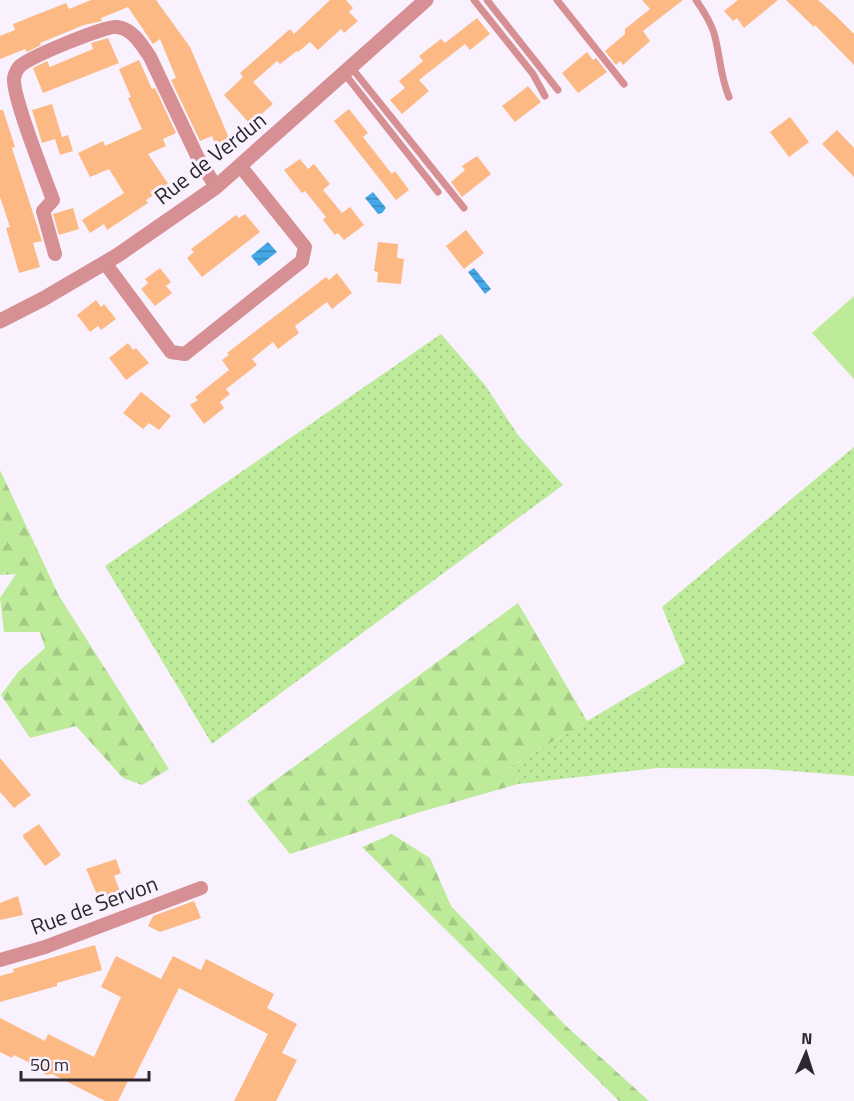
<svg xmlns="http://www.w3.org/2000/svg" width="854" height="1101" font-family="'Titillium Web',sans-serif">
<defs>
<pattern id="grass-dots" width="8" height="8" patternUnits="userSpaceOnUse" patternTransform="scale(1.5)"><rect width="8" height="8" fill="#beeb9a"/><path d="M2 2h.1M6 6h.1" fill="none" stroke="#a4ca85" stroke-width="1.8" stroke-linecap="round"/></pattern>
<pattern id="forest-firs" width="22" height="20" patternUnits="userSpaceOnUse" patternTransform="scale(1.5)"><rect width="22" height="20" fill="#beeb9a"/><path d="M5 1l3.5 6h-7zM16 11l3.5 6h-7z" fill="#a4ca85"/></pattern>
<pattern id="water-rules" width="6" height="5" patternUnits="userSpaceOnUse" patternTransform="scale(1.5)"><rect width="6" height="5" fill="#44a7e6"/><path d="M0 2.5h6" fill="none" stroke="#3988bb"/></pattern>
</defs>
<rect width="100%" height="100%" fill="#faf1ff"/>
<!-- grass -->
<g fill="url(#grass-dots)">
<path d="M441 334 485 385 518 435 563 485 212 744 105 566Z"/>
<path d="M854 447V776L766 769 657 768 518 784 508 768 685 663 662 607Z"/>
</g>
<!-- forest -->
<g fill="url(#forest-firs)">
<path d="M0 470 59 596 169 769 142 785 123 778 76 726 30 738 1 695 18 672 45 648 40 632H4L0 598 16 574 0 575Z"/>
<path d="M518 603 587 721 508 768 518 784 417 813 290 854 247 801Z"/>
<path d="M392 834 430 858 451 906 566 1026 649 1101H619L362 847Z"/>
</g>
<!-- pitch -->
<path fill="#beeb9a" d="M854 296V379L812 333Z"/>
<!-- water -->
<g fill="url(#water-rules)">
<path d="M373 192 386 208 382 213 378 214 365 198Z"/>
<path d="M268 242 277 252 259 266 251 256Z"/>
<path d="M474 268 491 289 485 294 468 272Z"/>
</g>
<!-- building -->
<g fill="#fcb984">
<path d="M91 0H156L190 47 229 138 215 144 212 136 200 141 171 80 176 78 160 39 153 44 128 7 101 18 102 21 84 25 40 43 41 45 27 52 25 49 0 59V36L15 30 13 24 66 3 69 9Z"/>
<path d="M330 0H346L353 8 349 12 358 21 344 33 341 29 318 50 310 42 298 52 297 51 280 64 277 61 253 82 273 104 250 124 224 95 243 77 240 73 290 29 294 34Z"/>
<path d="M642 0H683L643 31 650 41 623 65 620 61 616 65 605 51 625 34V29L650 9Z"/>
<path d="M738 0H778L744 28 737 18 733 21 724 11Z"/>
<path d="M786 0H818L836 16 854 34V65L815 25 814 27Z"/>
<path d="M477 18 490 34 470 50 465 44 419 80 429 91 402 114 390 100 405 88 399 81 423 61 419 56 441 39 445 43Z"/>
<path d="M108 38 119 63 43 93 33 68 47 61 50 67 93 49 91 43Z"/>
<path d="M587 52 593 60 596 58 607 72 578 93 562 73Z"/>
<path d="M139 60 152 89 155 88 176 133 163 139 166 146 148 154 169 185 146 200 148 203 107 230 104 224 90 233 82 220 124 193 109 169 90 177 78 153 103 141 105 146 142 129 128 98 131 97 119 69Z"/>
<path d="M528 86 541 102 515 122 502 106Z"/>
<path d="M52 104 62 137 68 135 73 151 60 155 55 139 42 143 32 110Z"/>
<path d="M349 109 368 133 363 137 392 174 395 171 409 190 396 200 334 121Z"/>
<path d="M0 110H3L15 147 12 148 42 241 33 243 40 267 19 273 6 228 10 227 0 197Z"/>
<path d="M790 117 809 142 789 157 770 132Z"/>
<path d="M837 130 854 148V177L822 144Z"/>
<path d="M477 156 491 174 462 197 451 182 465 170 462 166Z"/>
<path d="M300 159 308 169 314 164 330 184 323 190 342 213 350 207 364 225 344 240 338 233 335 235 323 220 326 217 305 191 302 193 284 170Z"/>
<path d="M73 208 79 229 59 235 53 214Z"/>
<path d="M245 214 260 232 202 277 187 258 194 252 191 249 236 215 239 218Z"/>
<path d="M466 230 484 253 464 269 446 246Z"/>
<path d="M378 242 398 244 397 258 404 259 401 284 377 282 378 272 374 271Z"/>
<path d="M160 268 171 282 166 286 172 293 155 306 141 289 148 283 145 279Z"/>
<path d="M337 273 352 293 332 309 327 302 295 326 299 333 278 349 273 342 252 359 257 365 226 389 230 394 220 402 224 408 204 424 190 405 198 400 195 397 229 370 222 360 229 355 227 353 326 277 329 280Z"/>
<path d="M96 300 101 307 104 304 116 319 101 330 98 326 90 332 77 315Z"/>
<path d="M128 343 133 350 136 348 149 363 126 380 109 358Z"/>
<path d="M141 392 171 416 159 430 149 423 143 429 123 413Z"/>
<path d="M0 758 31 795 14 808 0 792Z"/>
<path d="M39 824 61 855 45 866 23 837V835Z"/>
<path d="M116 859 121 873 114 876 120 891 99 899 86 869Z"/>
<path d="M18 896 23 915 0 920V903Z"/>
<path d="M194 901 201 918 160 932 148 926 153 916Z"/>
<path d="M95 945 102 970 57 983V986L0 1002V976L14 972 13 969Z"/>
<path d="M116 956 161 979 173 956 201 970 206 959 274 994 267 1008 297 1024 282 1053 297 1060 276 1101H234L268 1034 179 988 133 1080 129 1079 118 1101H105L52 1074 45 1075 42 1069 14 1055 12 1058 0 1052V1018L45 1041 48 1034 94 1057 121 997 101 987Z"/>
</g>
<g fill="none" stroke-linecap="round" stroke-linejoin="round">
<!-- service -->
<g stroke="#d69093" stroke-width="7">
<path d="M474 0 533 74 545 96"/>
<path d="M487 0 558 90"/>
<path d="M557 0 624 84"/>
<path d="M696 0C703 10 710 21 714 33 720 54 720 76 729 97"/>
<path d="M351 67 464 208"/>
<path d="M344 73 438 192"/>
</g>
<!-- minor -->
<g stroke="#d69093" stroke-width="14">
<path d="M55 254 43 211 53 200C45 178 12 96 14 78 15 74 17 69 20 66 30 57 106 25 117 27 133 29 142 45 150 57L198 158 216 187"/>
<path d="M105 263 171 352 185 354 302 261 305 247 241 167"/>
<path d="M0 960 45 947 201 888"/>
</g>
<!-- tertiary -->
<path stroke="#d69093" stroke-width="15" d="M0 321 43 299 118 255 216 187 426 0"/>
</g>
<g text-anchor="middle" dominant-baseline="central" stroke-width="6" stroke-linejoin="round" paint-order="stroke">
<!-- street labels -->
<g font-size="22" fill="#2d282f" stroke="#faf1ff">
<text transform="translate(210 158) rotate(-38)">Rue de Verdun</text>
<text transform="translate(94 905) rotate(-20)">Rue de Servon</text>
</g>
</g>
<!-- north arrow -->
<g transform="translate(806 1053) rotate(3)" stroke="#faf1ff" stroke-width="4.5" paint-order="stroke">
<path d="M0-4.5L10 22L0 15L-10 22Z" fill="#2d282f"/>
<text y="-9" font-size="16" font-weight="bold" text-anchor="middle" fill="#2d282f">N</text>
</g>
<!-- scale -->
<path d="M21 1071v9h128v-9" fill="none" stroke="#2d282f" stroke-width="3"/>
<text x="30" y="1071" font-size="18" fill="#2d282f" stroke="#faf1ff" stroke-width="4.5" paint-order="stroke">50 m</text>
</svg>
